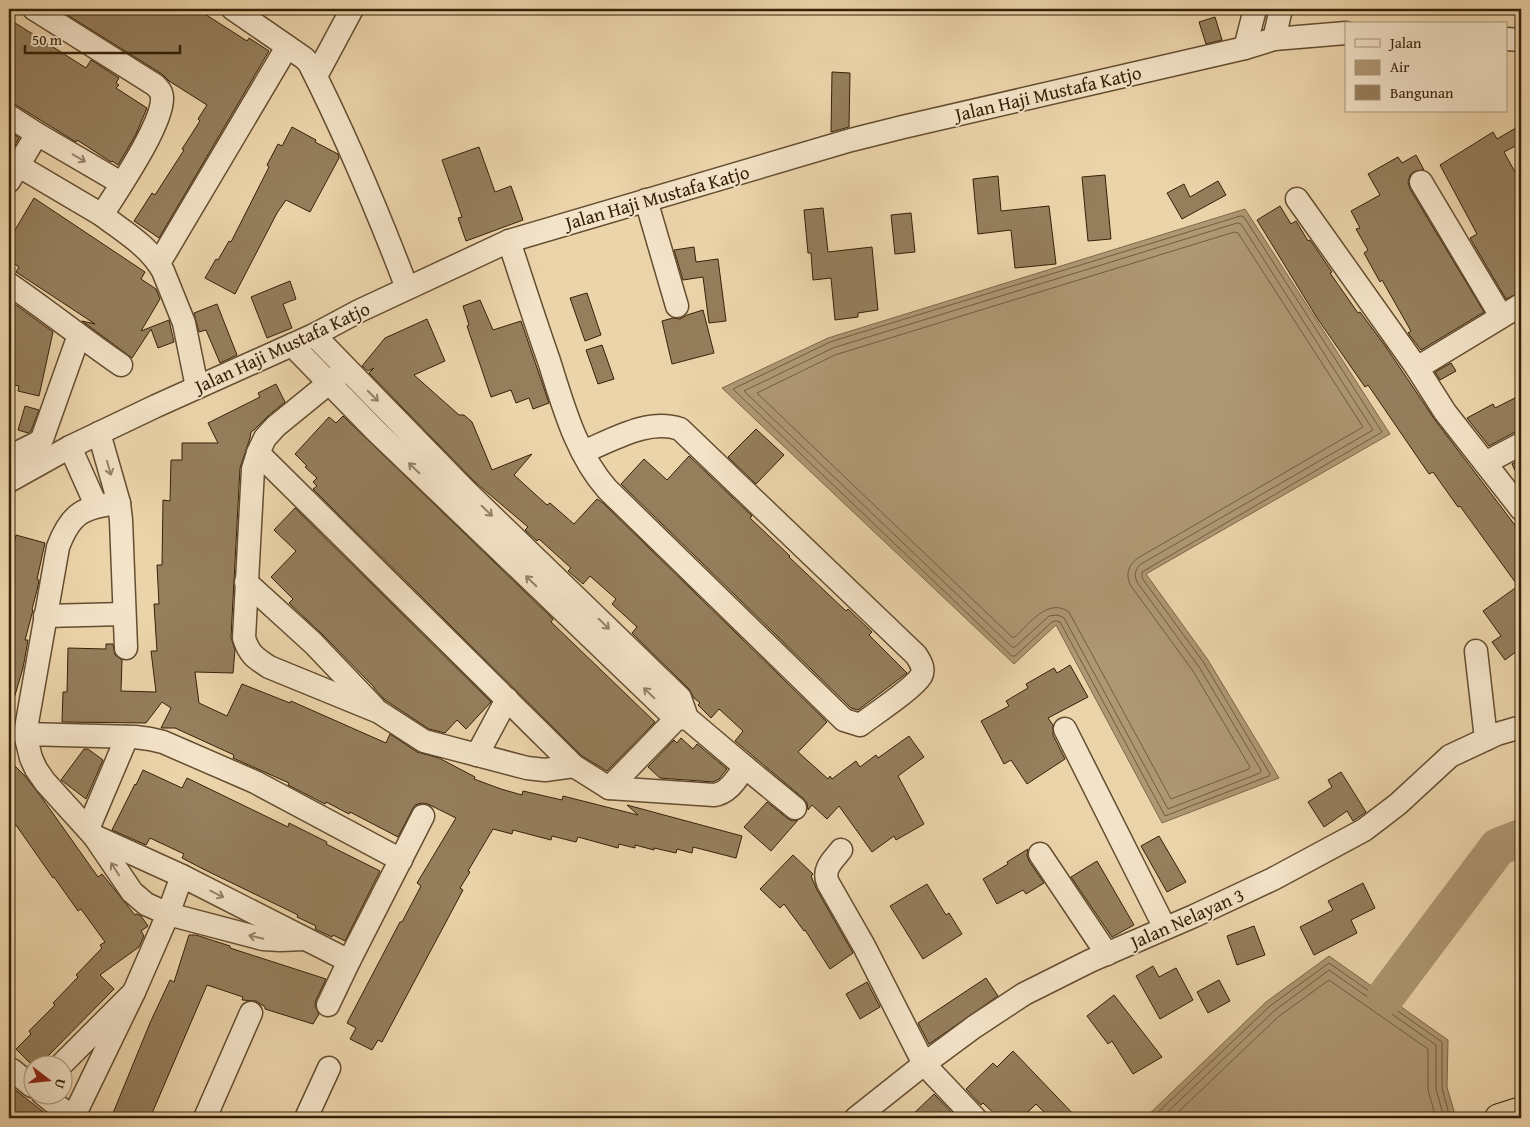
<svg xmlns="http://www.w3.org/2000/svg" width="1530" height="1127" font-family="'Gentium Book Plus',serif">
<rect width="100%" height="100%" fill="#ecd4aa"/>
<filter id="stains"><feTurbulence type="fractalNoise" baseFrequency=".004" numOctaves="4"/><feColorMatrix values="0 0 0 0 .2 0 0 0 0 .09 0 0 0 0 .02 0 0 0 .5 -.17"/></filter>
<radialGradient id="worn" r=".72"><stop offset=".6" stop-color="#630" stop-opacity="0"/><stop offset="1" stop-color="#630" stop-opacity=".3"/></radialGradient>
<!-- water -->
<g fill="#ae9773" stroke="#7e6848">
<path d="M1245 209 1390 434 1146 574 1208 660 1279 778 1162 823 1056 625 1014 664 722 388 828 338Z"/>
<path d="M1329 956 1448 1040 1447 1087 1456 1118H1145L1266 1002Z"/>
</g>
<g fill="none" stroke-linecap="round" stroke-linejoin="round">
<!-- shore -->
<g stroke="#725c3e" stroke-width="1">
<path d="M1241 216 1244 217 1382 432 1142 572V578L1204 663 1270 774 1269 776 1165 816 1060 622 1056 621 1052 622 1015 656H1012L733 389 830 342Z"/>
<path d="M1238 223 1241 224 1373 430 1141 564C1135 569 1134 575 1137 582L1199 667 1261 770 1260 773 1168 809 1064 618 1058 615 1049 616 1015 647H1012L744 391 833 348Z"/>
<path d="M1235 232 1238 233 1363 427 1138 558C1128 565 1125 575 1131 586L1193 671 1250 767 1249 769 1171 799 1069 612C1048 597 1029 624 1015 637H1012L757 393 835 355Z"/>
<path d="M1152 1118 1270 1006 1329 963 1442 1042V1088L1450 1118"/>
<path d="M1161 1118 1274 1011 1329 970 1436 1045V1089L1444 1118"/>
<path d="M1172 1118 1278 1017 1329 980 1428 1049V1090L1436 1118"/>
</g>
<!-- river -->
<path stroke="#ae9773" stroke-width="38" d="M1386 996 1498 847 1521 838"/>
</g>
<!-- building -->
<g fill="#957e5c" stroke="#362108">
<path d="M58 9H197L247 41 249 38 269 51 159 238 134 221 152 193 155 195 184 150 182 149 200 121 198 119 207 105 169 81 162 74Z"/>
<path d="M1215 17 1222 40 1206 44 1199 22Z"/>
<path d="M9 19 86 68 91 60 119 78 116 83 119 85 116 88 147 108 136 134 118 165 112 161 111 162 77 140 76 142 16 105 9 103Z"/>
<path d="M832 72 850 73 849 127 831 132Z"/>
<path d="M1521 125V143L1504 152 1521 183V292L1506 299 1470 238 1477 234 1440 165 1493 132 1497 139Z"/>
<path d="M292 127 316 140 315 142 338 154 339 158 310 212 286 200 277 213 235 294 205 278 216 259 218 260 229 241 231 242 269 167 267 165 278 144 282 146Z"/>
<path d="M9 131 19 138 9 156Z"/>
<path d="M479 147 495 192 511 186 523 220 466 241 458 218 462 217 442 160Z"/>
<path d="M1416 155 1424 170 1415 171 1410 175 1408 182 1410 189 1484 312 1421 350 1408 333 1411 331 1382 280 1380 282 1364 253 1368 250 1356 229 1360 228 1351 211 1380 195 1368 174 1398 157 1402 163Z"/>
<path d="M1105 175 1111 239 1088 241 1082 177Z"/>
<path d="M998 176 1001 211 1049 206 1056 264 1015 268 1011 230 978 234 973 179Z"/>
<path d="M1218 181 1226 195 1182 219 1167 193 1184 184 1190 197Z"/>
<path d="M34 198 145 272 141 279 156 289 160 299 141 331 169 320 174 342 158 348 151 329 132 358 82 321 95 324 16 272 19 267 9 260V240Z"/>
<path d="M1280 206 1291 224 1296 221 1308 241 1310 240 1332 272 1330 273 1358 313 1360 312 1386 347 1435 420 1521 533V648L1505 660 1492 642 1501 636 1483 611 1518 586 1460 506 1458 507 1433 472 1429 474 1368 385 1365 387 1317 318 1257 220Z"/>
<path d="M823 208 828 252 872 247 878 310 858 313V317L835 320 831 278 813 280 811 253H808L804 210Z"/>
<path d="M911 213 915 252 895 254 891 215Z"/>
<path d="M694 247 696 262 718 259 726 321 709 323 703 277 683 280 674 250Z"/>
<path d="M290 281 296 299 283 304 292 328 267 338 251 297Z"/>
<path d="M587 293 601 335 585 341 570 298Z"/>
<path d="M480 300 493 330 521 321 549 403 533 409 529 398 516 403 511 390 491 397 467 326 469 325 463 306Z"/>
<path d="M9 303 16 305 53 332 39 396 18 391 19 386 9 384Z"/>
<path d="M217 304 237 355 220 363 206 330 199 332 194 313Z"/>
<path d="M703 310 714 353 672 364 662 321 673 318 680 319 687 315Z"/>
<path d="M427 319 445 361 414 375 459 415H464L472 422 492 470 532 454 514 475 547 505 550 503 574 524 597 499 603 503 827 722 798 752 828 779 830 776 832 779 856 761 860 767 876 755 878 758 909 736 924 757 898 776 924 824 896 840 894 836 872 852 839 806 827 819 812 805 808 810 807 803 803 798 735 741 743 731 719 709 711 718 698 705 700 703 694 698 689 689 632 633 637 627 612 604 616 599 590 576 583 584 568 571 571 568 539 539 537 541 525 530 528 527 475 482 369 373 374 368 368 371 362 366 385 338Z"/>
<path d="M602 345 614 379 598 384 586 350Z"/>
<path d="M1451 363 1456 371 1440 380 1435 372Z"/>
<path d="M276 384 285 402 268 416 255 429 251 432 250 438 240 468 231 637 235 650 233 673 195 672 199 703 227 716 242 684 290 703 291 701 386 743 390 734 417 752 439 758 475 777 474 779 501 789 522 795 523 791 562 800 563 796 638 815 627 805 742 836 736 858 693 847 692 853 677 849 676 853 654 848V850L635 845V848L619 844 618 848 578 837 576 842 552 836 551 840 513 830 512 834 493 829 468 871 470 872 460 888 463 890 382 1042 378 1040 372 1050 350 1039 356 1028 347 1023 400 922H402L421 886 417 883 456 818 428 804 422 803 415 805 412 810 398 837 350 812 349 814 326 802 325 804 288 785 289 783 233 758 234 755 175 728H161L171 708 162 702 146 723 62 722 63 692H67L68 648 106 649V644H113L115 655 122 660 121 691 156 692 151 651H157L154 604H159L157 565H162L163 500 170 501 171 460H182V443H218L208 423 260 397 258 393Z"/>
<path d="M1521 395V431L1515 432 1489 446 1467 418 1493 404 1495 408Z"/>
<path d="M25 406 39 410 31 431 28 433 18 430Z"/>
<path d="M343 416 553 619 551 622 655 722 607 771 582 756 313 489 317 486 313 482 317 478 305 467 307 466 295 454 329 417 336 423Z"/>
<path d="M756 429 784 455 756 484 728 457Z"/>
<path d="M689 456 752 516 750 518 790 556 789 557 846 611 848 609 872 632 869 635 907 673 858 710 851 708 621 484 644 459 667 480Z"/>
<path d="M1521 459V483L1512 464Z"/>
<path d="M295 508 491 702 466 729 457 720 445 733 429 729 385 700 374 688V687L322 634 289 603 293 599 271 577 296 551 274 530Z"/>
<path d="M16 535 45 543 37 579 39 580 37 590 32 609 33 610 25 640H28L23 668 13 702H9V544L14 545Z"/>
<path d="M1070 665 1088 697 1048 718 1053 725V735L1065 759 1027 784 1011 760 1004 764 981 721 1009 706 1006 701 1028 688 1026 684 1054 668 1057 673Z"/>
<path d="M681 738 693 749 697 744 727 769 719 779 713 782 660 778 648 767 674 740 677 743Z"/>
<path d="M84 749H88L103 760 86 799 61 780Z"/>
<path d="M9 760 25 776 42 798 98 877 102 874 135 915 137 914 141 916 148 926 141 931 144 936 139 947 100 975 114 989 40 1064 32 1065 16 1049 31 1034 29 1031 55 1005 53 1003 78 977 76 975 102 948 100 945 105 942 81 909 78 911 54 877 53 878 16 825 9 832Z"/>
<path d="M143 770 182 788 187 778 288 827 289 823 327 842 326 844 380 871 345 941 333 935 332 937 315 929 316 926 297 917 298 915 203 869 182 858 184 854 150 838 146 845 112 830 135 784 136 785Z"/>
<path d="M1341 772 1366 812 1353 821 1347 811 1324 827 1308 802 1332 787 1328 780Z"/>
<path d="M767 802 787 818 792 821 798 820 771 851 744 827Z"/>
<path d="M1159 836 1186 882 1167 892 1141 846Z"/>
<path d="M1028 849 1027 855 1029 861 1044 883 1026 894 1023 890 997 904 983 879 1008 864 1007 862Z"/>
<path d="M793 855 813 874 811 876 817 890 853 953 830 969 805 930 804 931 784 904 780 908 760 889Z"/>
<path d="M1097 861 1134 925 1112 937 1071 877Z"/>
<path d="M1363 883 1375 908 1351 920 1357 933 1314 955 1300 927 1333 910 1328 901Z"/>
<path d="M927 884 946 915 949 913 962 934 923 959 890 906Z"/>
<path d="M1254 926 1265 955 1237 965 1227 936Z"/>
<path d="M189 935H196L230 946V948L326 979 316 1000 315 1006 319 1014 313 1024 265 1009V1007L256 1001 242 1000 243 997 207 985 150 1118H111L150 1023 170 980 174 982Z"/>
<path d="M1153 966 1159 977 1176 968 1193 1000 1160 1019 1136 976Z"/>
<path d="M986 978 998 996 929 1044 918 1023Z"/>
<path d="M1219 980 1230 1001 1208 1013 1197 992Z"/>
<path d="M867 982 880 1007 860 1019 846 994Z"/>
<path d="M1114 995 1162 1057 1133 1074 1112 1041 1108 1044 1087 1016Z"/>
<path d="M1013 1051 1077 1118H1050L1036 1104 1022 1118H999L983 1103 981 1105 966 1089 993 1063 997 1067Z"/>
<path d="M9 1085 51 1118H9Z"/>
<path d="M934 1094 957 1118H909Z"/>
</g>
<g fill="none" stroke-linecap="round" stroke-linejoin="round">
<defs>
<g id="minor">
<path d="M34 9 155 85C159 89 162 92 162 98 163 124 117 191 102 215 124 232 149 246 163 271L184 323 197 387"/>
<path d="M233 9 304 58 309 63C346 136 378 212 407 288"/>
<path d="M1274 39 1281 9"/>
<path d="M1506 39 1521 40"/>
<path d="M1245 48 1255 9"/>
<path d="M316 76 352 9"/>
<path d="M9 116 37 134 9 181"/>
<path d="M37 134 121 183"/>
<path d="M19 166 102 215"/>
<path d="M1421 182 1501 316"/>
<path d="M1297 199 1417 368"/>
<path d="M646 200 677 306"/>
<path d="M509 241C522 281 535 321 549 361 563 405 576 454 607 489L844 720 860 725C873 715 913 689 921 676 925 669 920 661 916 655L680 429C648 418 613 440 583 452"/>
<path d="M159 263 287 47"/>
<path d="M9 284C47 310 83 339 121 365"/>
<path d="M1521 305 1417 368 1445 412 1521 509"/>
<path d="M292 345 376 431 676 719 687 718"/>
<path d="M346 369 276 426 265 438 258 453 253 469 244 638C249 654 255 658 269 667L379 712 424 741 527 768 545 770 574 766"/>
<path d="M99 433 119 503 121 520 126 648"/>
<path d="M70 447 96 505"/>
<path d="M258 453 574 766 609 788 714 795C729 793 737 778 745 767L687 718 680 698 466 491 314 335"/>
<path d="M9 457 37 443 42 439 79 335"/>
<path d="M1485 463 1521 444"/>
<path d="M9 481 70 447 156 406 314 335 359 311 509 241 851 140 903 127 1245 48 1274 39 1346 33"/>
<path d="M246 582 313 643 374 707"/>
<path d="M45 616 124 614"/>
<path d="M1476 651 1486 739"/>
<path d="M1065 729 1165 928"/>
<path d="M25 734 58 547C71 512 84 507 119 503"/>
<path d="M477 755 507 699"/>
<path d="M745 767 795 808"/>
<path d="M609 788 676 719 679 706"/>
<path d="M88 829 127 737"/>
<path d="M94 836 182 876 349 961 423 816"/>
<path d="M841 850C833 860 822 869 828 883L864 946 924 1064 975 1118"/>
<path d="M1040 854 1107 954"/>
<path d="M305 939 280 940 263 939 168 914 146 904 132 892 94 836 45 782 36 769 31 758 25 734 135 737 150 739 163 742 255 782 401 860"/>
<path d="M134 992 168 914 182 876"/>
<path d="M328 1005 349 961"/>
<path d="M62 1064 134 992 73 1118"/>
<path d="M12 1070 32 1086"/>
<path d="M43 1094 73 1118"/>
<path d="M205 1118 251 1013"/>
<path d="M306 1118 329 1068"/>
<path d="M856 1118 924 1064 974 1027 1024 994 1090 961 1194 916 1273 879 1364 830 1398 804 1450 756 1497 734 1521 727"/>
</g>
<path id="trunk" d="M1499 1118 1521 1111"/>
</defs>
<!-- minor casing -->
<use href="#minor" stroke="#644e30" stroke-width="25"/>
<!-- trunk casing -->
<use href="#trunk" stroke="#362108" stroke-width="30"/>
<!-- minor -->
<use href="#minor" stroke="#f3e3c8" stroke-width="22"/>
<!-- trunk -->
<use href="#trunk" stroke="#ecd4aa" stroke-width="28"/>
</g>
<!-- one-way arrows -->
<defs><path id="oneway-shaft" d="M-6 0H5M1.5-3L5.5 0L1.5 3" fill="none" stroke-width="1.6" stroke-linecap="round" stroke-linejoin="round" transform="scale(1.25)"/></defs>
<g stroke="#948268">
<use href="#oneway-shaft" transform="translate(79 158) rotate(30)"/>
<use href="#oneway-shaft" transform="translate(373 396) rotate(45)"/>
<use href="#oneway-shaft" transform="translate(109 468) rotate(74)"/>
<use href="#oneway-shaft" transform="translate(414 468) rotate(-136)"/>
<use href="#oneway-shaft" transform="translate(487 511) rotate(44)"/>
<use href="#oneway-shaft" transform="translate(531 581) rotate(-136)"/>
<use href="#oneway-shaft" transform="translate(604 624) rotate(44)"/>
<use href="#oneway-shaft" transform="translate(649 693) rotate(-136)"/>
<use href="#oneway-shaft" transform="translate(115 869) rotate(-123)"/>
<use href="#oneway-shaft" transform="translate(217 894) rotate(27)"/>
<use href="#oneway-shaft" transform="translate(256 937) rotate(-167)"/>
</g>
<g text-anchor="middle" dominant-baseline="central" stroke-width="4" stroke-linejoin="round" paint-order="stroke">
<!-- street labels -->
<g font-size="19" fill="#362108" stroke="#f3e3c8">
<text transform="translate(1048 93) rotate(-13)">Jalan Haji Mustafa Katjo</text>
<text transform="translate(657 197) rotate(-16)">Jalan Haji Mustafa Katjo</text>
<text transform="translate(282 347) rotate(-25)">Jalan Haji Mustafa Katjo</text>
<text transform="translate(1187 918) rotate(-24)">Jalan Nelayan 3</text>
</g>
</g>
<!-- margin -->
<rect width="1530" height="1127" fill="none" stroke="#ecd4aa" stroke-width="30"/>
<rect x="10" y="10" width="1510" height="1107" fill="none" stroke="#362108" stroke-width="2.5"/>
<rect x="15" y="15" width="1500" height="1097" fill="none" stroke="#362108"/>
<!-- legend -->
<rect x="1345" y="22" width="162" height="90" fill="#f3e3c8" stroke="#a7957b"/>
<rect x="1355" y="39" width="25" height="8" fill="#f3e3c8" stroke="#a7957b"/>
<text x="1390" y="48" font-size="15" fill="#362108">Jalan</text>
<rect x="1355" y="60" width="25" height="15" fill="#ae9773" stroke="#a7957b"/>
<text x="1390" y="72" font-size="15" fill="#362108">Air</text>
<rect x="1355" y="85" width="25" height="15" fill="#957e5c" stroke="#a7957b"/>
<text x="1390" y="98" font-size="15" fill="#362108">Bangunan</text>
<!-- north arrow -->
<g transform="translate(48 1080) rotate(106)"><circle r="24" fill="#f3e3c8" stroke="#a7957b"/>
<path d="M0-4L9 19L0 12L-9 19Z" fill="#8f2418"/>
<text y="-8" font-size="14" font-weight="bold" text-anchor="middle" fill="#362108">U</text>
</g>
<!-- scale -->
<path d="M25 45v8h155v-8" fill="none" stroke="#362108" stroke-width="2.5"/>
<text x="32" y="45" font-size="15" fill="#362108" stroke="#f3e3c8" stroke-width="4" paint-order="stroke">50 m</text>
<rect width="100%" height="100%" filter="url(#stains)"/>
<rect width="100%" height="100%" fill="url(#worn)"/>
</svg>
